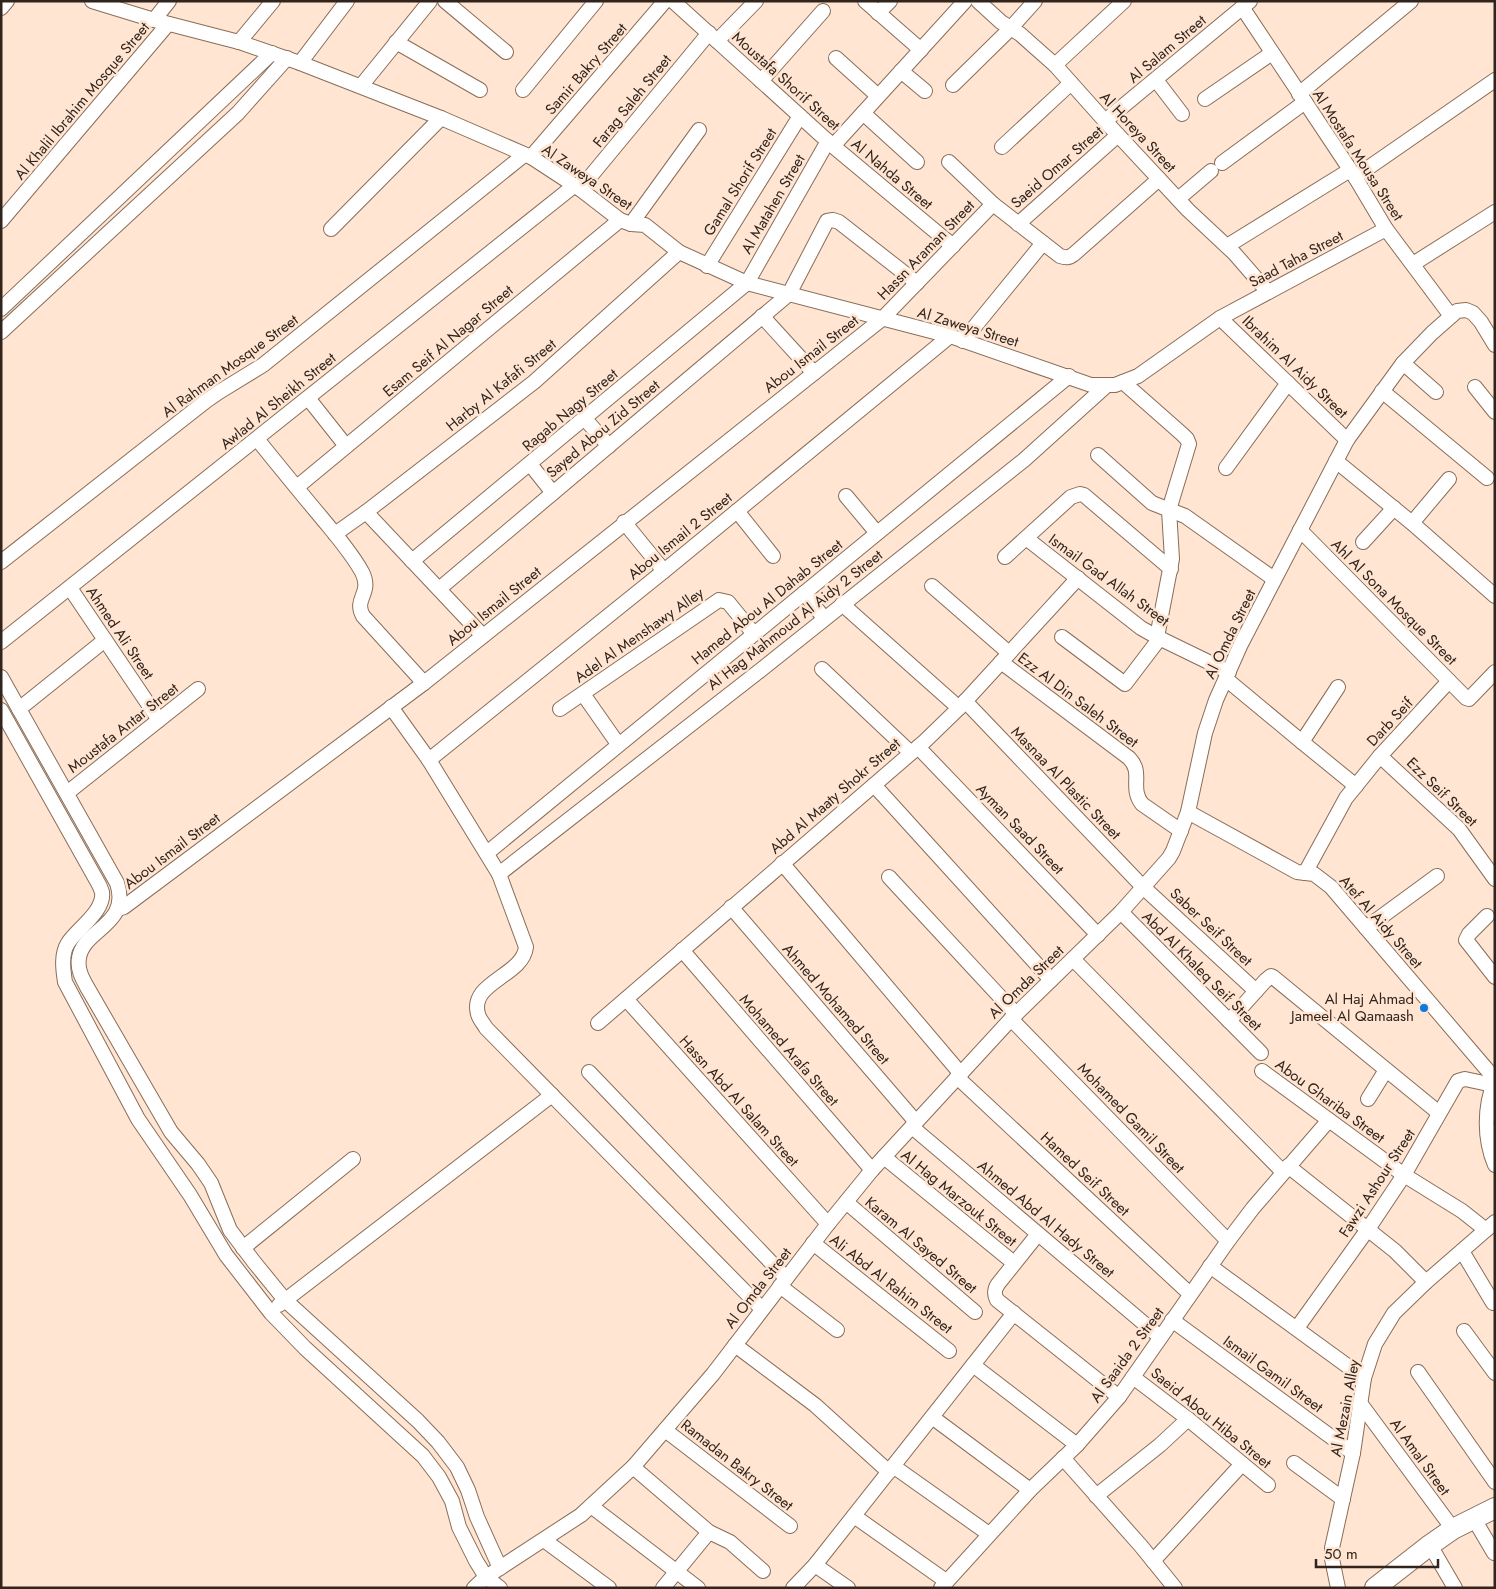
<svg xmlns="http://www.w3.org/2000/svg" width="1496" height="1589" font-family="Jost,sans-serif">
<rect width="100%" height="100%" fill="#ffe5d2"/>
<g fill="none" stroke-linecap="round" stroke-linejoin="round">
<defs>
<g id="street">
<path d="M92 1 154 20 239 42 300 63 441 118 531 157 580 189 620 220 631 224 645 225 679 252 747 283 950 336 1091 385H1115L1138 376 1220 318 1386 229"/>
<path d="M445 1 506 52"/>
<path d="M673 1 833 146 953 246"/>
<path d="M865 1 921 50"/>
<path d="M978 1 1001 22 1020 34 1055 65 1105 121 1188 210 1234 253 1268 292"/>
<path d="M1242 7 1355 177 1386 229 1451 316"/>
<path d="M1 8 7 1"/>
<path d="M878 13 890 1"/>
<path d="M154 20 169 1"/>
<path d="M717 41 756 1"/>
<path d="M239 42 273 1"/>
<path d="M396 42 480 90"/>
<path d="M836 58 878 96"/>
<path d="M300 63 347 1"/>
<path d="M1055 65 1124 1"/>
<path d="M901 71 925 91"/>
<path d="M1156 80 1182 114"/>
<path d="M761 81 823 11"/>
<path d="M953 85 1010 29 1035 1"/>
<path d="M361 86 430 1"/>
<path d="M523 90 596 1"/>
<path d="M1299 94 1411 1"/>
<path d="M1205 99 1272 53"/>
<path d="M863 113 917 162"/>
<path d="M1105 121 1250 1"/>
<path d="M833 146 965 1"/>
<path d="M1002 147 1071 83"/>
<path d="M531 157 665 1"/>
<path d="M949 162 993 204 1060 256C1066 258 1069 258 1074 254L1159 179"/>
<path d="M1222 163 1305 102"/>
<path d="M1355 177 1495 80"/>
<path d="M580 189 709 33"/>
<path d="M1178 199 1211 171"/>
<path d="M1 221 168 24"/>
<path d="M631 224 699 130"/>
<path d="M1018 224 1118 135"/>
<path d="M331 229 441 118"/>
<path d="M1227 246 1350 170"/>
<path d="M1413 264 1495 212"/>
<path d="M707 266 800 116"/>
<path d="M1 309 272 53"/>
<path d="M762 316 814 373"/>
<path d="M1220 318 1347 440"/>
<path d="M1 332 238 113 287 58"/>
<path d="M963 341 1043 243"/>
<path d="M1403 363 1436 392"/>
<path d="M1123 382 1182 434 1187 439 1189 444 1169 510 1172 559 1157 637"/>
<path d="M1475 387 1495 412"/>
<path d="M1382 391 1487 478"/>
<path d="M308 398 346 446"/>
<path d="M585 419 609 446"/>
<path d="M257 439C278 465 299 491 321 517 335 534 351 552 362 572 373 594 353 598 363 616L424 683"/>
<path d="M1098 455 1152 503 1185 516 1274 579"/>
<path d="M1336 461 1412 523 1495 596"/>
<path d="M530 464 553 493"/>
<path d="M1226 468 1288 383"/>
<path d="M297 487 620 220"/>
<path d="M846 496 877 533"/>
<path d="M737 511 773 556"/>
<path d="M366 512 483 636"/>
<path d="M624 522 664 571"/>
<path d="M1412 523 1449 479"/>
<path d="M1300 530 1466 698 1469 699 1495 672"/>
<path d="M335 534 366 512 534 382 679 252"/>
<path d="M1026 538 1141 628 1157 637 1229 672"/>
<path d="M1363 542 1394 508"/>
<path d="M1005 557 1071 497 1080 494 1084 495 1171 569"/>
<path d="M412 561 747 283 828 141"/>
<path d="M1 562 206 401 219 392 263 365 524 155"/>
<path d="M932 586 1009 653"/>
<path d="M70 588 159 720"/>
<path d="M439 589 789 294 827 221 833 220 839 222 917 283"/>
<path d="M804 593 824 618"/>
<path d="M842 604 959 708"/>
<path d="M1062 637 1125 684 1160 638"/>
<path d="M1 642 575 185"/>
<path d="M1001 662 1129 758C1144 773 1129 787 1142 804L1181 831"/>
<path d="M822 669 911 753"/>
<path d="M1 677 117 883C131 925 83 929 79 958 77 969 82 978 87 987L171 1132 198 1164 211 1183 230 1230 254 1262 285 1300 418 1421 438 1442 457 1467 468 1490 477 1517 500 1568"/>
<path d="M1226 679 1302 742 1338 687"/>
<path d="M583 694 618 744"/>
<path d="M965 701 1143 887 1256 991"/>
<path d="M391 707 429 760 499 874 526 947C523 976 469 982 478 1014 479 1019 484 1024 486 1028L762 1309"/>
<path d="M19 709 105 640"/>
<path d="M560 709 719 600 728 602 754 634"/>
<path d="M1 710 97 881C99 884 101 889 102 892 105 911 77 929 68 943 61 954 63 969 65 982L138 1119 190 1195 226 1255 271 1313 305 1348 423 1456 439 1477 452 1501 459 1527 476 1561 486 1577 500 1588"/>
<path d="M1302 742 1356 786"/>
<path d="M918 747 1098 935"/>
<path d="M1380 756 1459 829 1495 879"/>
<path d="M429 760 664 571 950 336"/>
<path d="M874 785 1051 980"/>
<path d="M67 793 198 689"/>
<path d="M1188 812 1297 872 1314 874 1331 887 1495 1079"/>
<path d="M487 853 1069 376"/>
<path d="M782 863 961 1074"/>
<path d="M1305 873 1346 798 1380 756 1449 681"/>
<path d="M499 874 762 669 1024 460 1106 386"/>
<path d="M889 877 1016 1014"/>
<path d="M731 907 916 1122"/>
<path d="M118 909 124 907 424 683 882 319 993 204"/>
<path d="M1121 912 1261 1053"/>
<path d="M1487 916 1469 934 1466 940 1495 977"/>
<path d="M1366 928 1437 876"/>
<path d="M682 950 872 1170"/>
<path d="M1073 959 1283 1172"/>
<path d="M626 999 828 1224"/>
<path d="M1011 1019 1228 1241"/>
<path d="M1229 1021 1265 981 1271 976 1273 977 1439 1113"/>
<path d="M598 1023 925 741 959 708 1078 578"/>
<path d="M1262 1071 1404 1175 1462 1211 1486 1230"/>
<path d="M589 1072 786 1278"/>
<path d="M957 1077 1190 1294"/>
<path d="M1495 1080C1484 1107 1484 1139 1495 1165"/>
<path d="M1368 1099 1386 1070"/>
<path d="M912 1127 1160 1337"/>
<path d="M884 1157 1014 1263"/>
<path d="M1288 1166 1395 1251 1426 1282"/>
<path d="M846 1202 975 1312"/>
<path d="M1038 1234 998 1284C994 1290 994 1294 997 1300L1119 1397"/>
<path d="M813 1243 949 1351"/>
<path d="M243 1248 353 1159"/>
<path d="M1462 1251 1493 1303"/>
<path d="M1210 1266 1364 1378"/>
<path d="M780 1286 837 1330"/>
<path d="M279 1305 552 1095"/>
<path d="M1172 1320 1353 1453"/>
<path d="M1297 1328 1368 1229 1404 1175 1458 1081 1465 1079 1493 1085"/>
<path d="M1464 1331 1495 1373"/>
<path d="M735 1345 815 1405 889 1472"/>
<path d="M973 1365 1077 1445"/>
<path d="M1418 1372 1495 1482"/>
<path d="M1133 1377 1188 1419 1268 1485"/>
<path d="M1360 1403 1453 1529"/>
<path d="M932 1417 1030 1490"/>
<path d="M665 1430 790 1526"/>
<path d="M1063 1458 1141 1546 1175 1588"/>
<path d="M1294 1463 1343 1499"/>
<path d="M893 1466 989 1534"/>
<path d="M633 1467 709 1532 730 1542 763 1571"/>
<path d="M1096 1496 1160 1445 1188 1419"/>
<path d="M591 1506 698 1588"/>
<path d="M854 1516 946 1581"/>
<path d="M1474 1519 1494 1553"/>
<path d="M544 1540 609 1588"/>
<path d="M1430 1545 1455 1588"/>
<path d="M1153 1561 1242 1464"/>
<path d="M815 1565 848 1588"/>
<path d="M474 1588 486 1577 581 1515 633 1467 713 1374 828 1224 872 1170 1011 1019 1121 912 1169 858 1173 851 1188 812 1205 733 1216 700 1241 644 1347 440 1403 363 1432 333 1457 311 1466 310 1473 313 1481 322 1495 345"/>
<path d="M663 1588 709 1532"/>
<path d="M793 1588 815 1565 1014 1313"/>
<path d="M941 1588 1030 1490 1077 1445 1119 1397 1228 1241 1253 1208 1329 1120"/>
<path d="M1338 1588 1332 1559V1548L1353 1453 1364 1378 1375 1344 1394 1313 1426 1282 1495 1222"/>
</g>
<path id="secondary" d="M1375 1588 1430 1545 1453 1529 1495 1508"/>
</defs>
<!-- street casing -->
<use href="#street" stroke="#896d58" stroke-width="16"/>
<!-- secondary casing -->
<use href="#secondary" stroke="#896d58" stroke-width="22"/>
<!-- street -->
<use href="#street" stroke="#fff" stroke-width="14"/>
<!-- secondary -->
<use href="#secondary" stroke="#fff" stroke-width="20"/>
</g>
<!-- markers -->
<circle fill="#0c7ae2" stroke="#ffe5d2" stroke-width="2" cx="1424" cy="1008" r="5"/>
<g text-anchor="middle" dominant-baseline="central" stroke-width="5" stroke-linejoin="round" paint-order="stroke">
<!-- street labels -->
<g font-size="15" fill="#30241c" stroke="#ffe5d2">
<text transform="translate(1167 49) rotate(-40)">Al Salam Street</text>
<text transform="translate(586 69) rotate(-49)">Samir Bakry Street</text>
<text transform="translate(786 81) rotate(42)">Moustafa Shorif Street</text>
<text transform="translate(82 101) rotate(-50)">Al Khalil Ibrahim Mosque Street</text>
<text transform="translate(632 101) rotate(-51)">Farag Saleh Street</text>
<text transform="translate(1138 132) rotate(47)">Al Horeya Street</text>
<text transform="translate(1358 155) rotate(57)">Al Mostafa Mousa Street</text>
<text transform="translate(1057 167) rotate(-41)">Saeid Omar Street</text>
<text transform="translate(892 174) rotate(40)">Al Nahda Street</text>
<text transform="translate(587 177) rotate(34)">Al Zaweya Street</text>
<text transform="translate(740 182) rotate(-58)">Gamal Shorif Street</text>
<text transform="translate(773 204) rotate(-60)">Al Matahen Street</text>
<text transform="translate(926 250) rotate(-46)">Hassn Araman Street</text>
<text transform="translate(1296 259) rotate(-28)">Saad Taha Street</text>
<text transform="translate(968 327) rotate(17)">Al Zaweya Street</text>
<text transform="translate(448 341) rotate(-40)">Esam Seif Al Nagar Street</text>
<text transform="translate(811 354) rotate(-38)">Abou Ismail Street</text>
<text transform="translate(230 366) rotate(-36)">Al Rahman Mosque Street</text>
<text transform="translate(1295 367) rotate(44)">Ibrahim Al Aidy Street</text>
<text transform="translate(501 385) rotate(-39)">Harby Al Kafafi Street</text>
<text transform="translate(278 401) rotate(-39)">Awlad Al Sheikh Street</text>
<text transform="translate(570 410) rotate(-40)">Ragab Nagy Street</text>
<text transform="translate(603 429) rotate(-40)">Sayed Abou Zid Street</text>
<text transform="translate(680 536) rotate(-39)">Abou Ismail 2 Street</text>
<text transform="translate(1109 580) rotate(36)">Ismail Gad Allah Street</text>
<text transform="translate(767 602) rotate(-39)">Hamed Abou Al Dahab Street</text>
<text transform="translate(1394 602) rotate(45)">Ahl Al Sona Mosque Street</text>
<text transform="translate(494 606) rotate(-39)">Abou Ismail Street</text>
<text transform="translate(795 620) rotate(-38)">Al Hag Mahmoud Al Aidy 2 Street</text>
<text transform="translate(120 633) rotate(56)">Ahmed Ali Street</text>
<text transform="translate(1230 634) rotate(-64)">Al Omda Street</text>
<text transform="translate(639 635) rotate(-35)">Adel Al Menshawy Alley</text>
<text transform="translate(1078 700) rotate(37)">Ezz Al Din Saleh Street</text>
<text transform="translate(1390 722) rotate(-47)">Darb Seif</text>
<text transform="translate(123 728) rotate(-38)">Moustafa Antar Street</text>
<text transform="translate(1066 783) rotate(46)">Masnaa Al Plastic Street</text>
<text transform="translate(1442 792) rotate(44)">Ezz Seif Street</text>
<text transform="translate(835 796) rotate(-41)">Abd Al Maaty Shokr Street</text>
<text transform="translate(1020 829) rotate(46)">Ayman Saad Street</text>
<text transform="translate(172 851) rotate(-37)">Abou Ismail Street</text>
<text transform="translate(1381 922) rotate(49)">Atef Al Aidy Street</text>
<text transform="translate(1211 927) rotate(43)">Saber Seif Street</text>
<text transform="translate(1202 971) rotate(45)">Abd Al Khaleq Seif Street</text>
<text transform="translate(1026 982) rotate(-44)">Al Omda Street</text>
<text transform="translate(836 1004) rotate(49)">Ahmed Mohamed Street</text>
<text transform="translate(789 1050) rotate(49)">Mohamed Arafa Street</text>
<text transform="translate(739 1101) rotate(48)">Hassn Abd Al Salam Street</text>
<text transform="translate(1330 1101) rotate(36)">Abou Ghariba Street</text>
<text transform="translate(1131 1118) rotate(46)">Mohamed Gamil Street</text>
<text transform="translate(1085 1174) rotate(43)">Hamed Seif Street</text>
<text transform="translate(1377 1183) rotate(-57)">Fawzi Ashour Street</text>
<text transform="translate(959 1198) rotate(39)">Al Hag Marzouk Street</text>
<text transform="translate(1046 1219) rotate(40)">Ahmed Abd Al Hady Street</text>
<text transform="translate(921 1245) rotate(40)">Karam Al Sayed Street</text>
<text transform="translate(891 1284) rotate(38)">Ali Abd Al Rahim Street</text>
<text transform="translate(758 1288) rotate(-52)">Al Omda Street</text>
<text transform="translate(1127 1355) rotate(-54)">Al Saaida 2 Street</text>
<text transform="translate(1273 1374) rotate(36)">Ismail Gamil Street</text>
<text transform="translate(1345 1408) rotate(-79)">Al Mezain Alley</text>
<text transform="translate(1211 1418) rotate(39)">Saeid Abou Hiba Street</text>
<text transform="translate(1420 1457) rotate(54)">Al Amal Street</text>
<text transform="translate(737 1465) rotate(38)">Ramadan Bakry Street</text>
</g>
<!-- poi labels -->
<g font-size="15" fill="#30241c" stroke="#ffe5d2" text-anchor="end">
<text x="1414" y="999">Al Haj Ahmad<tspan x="1414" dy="17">Jameel Al Qamaash</tspan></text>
</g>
</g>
<!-- border -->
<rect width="1496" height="1589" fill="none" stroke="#30241c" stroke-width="5"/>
<!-- scale -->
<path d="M1316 1559v8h122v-8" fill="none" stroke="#30241c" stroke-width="2.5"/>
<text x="1324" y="1559" font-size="15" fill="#30241c" stroke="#ffe5d2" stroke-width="4" paint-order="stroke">50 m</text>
</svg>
